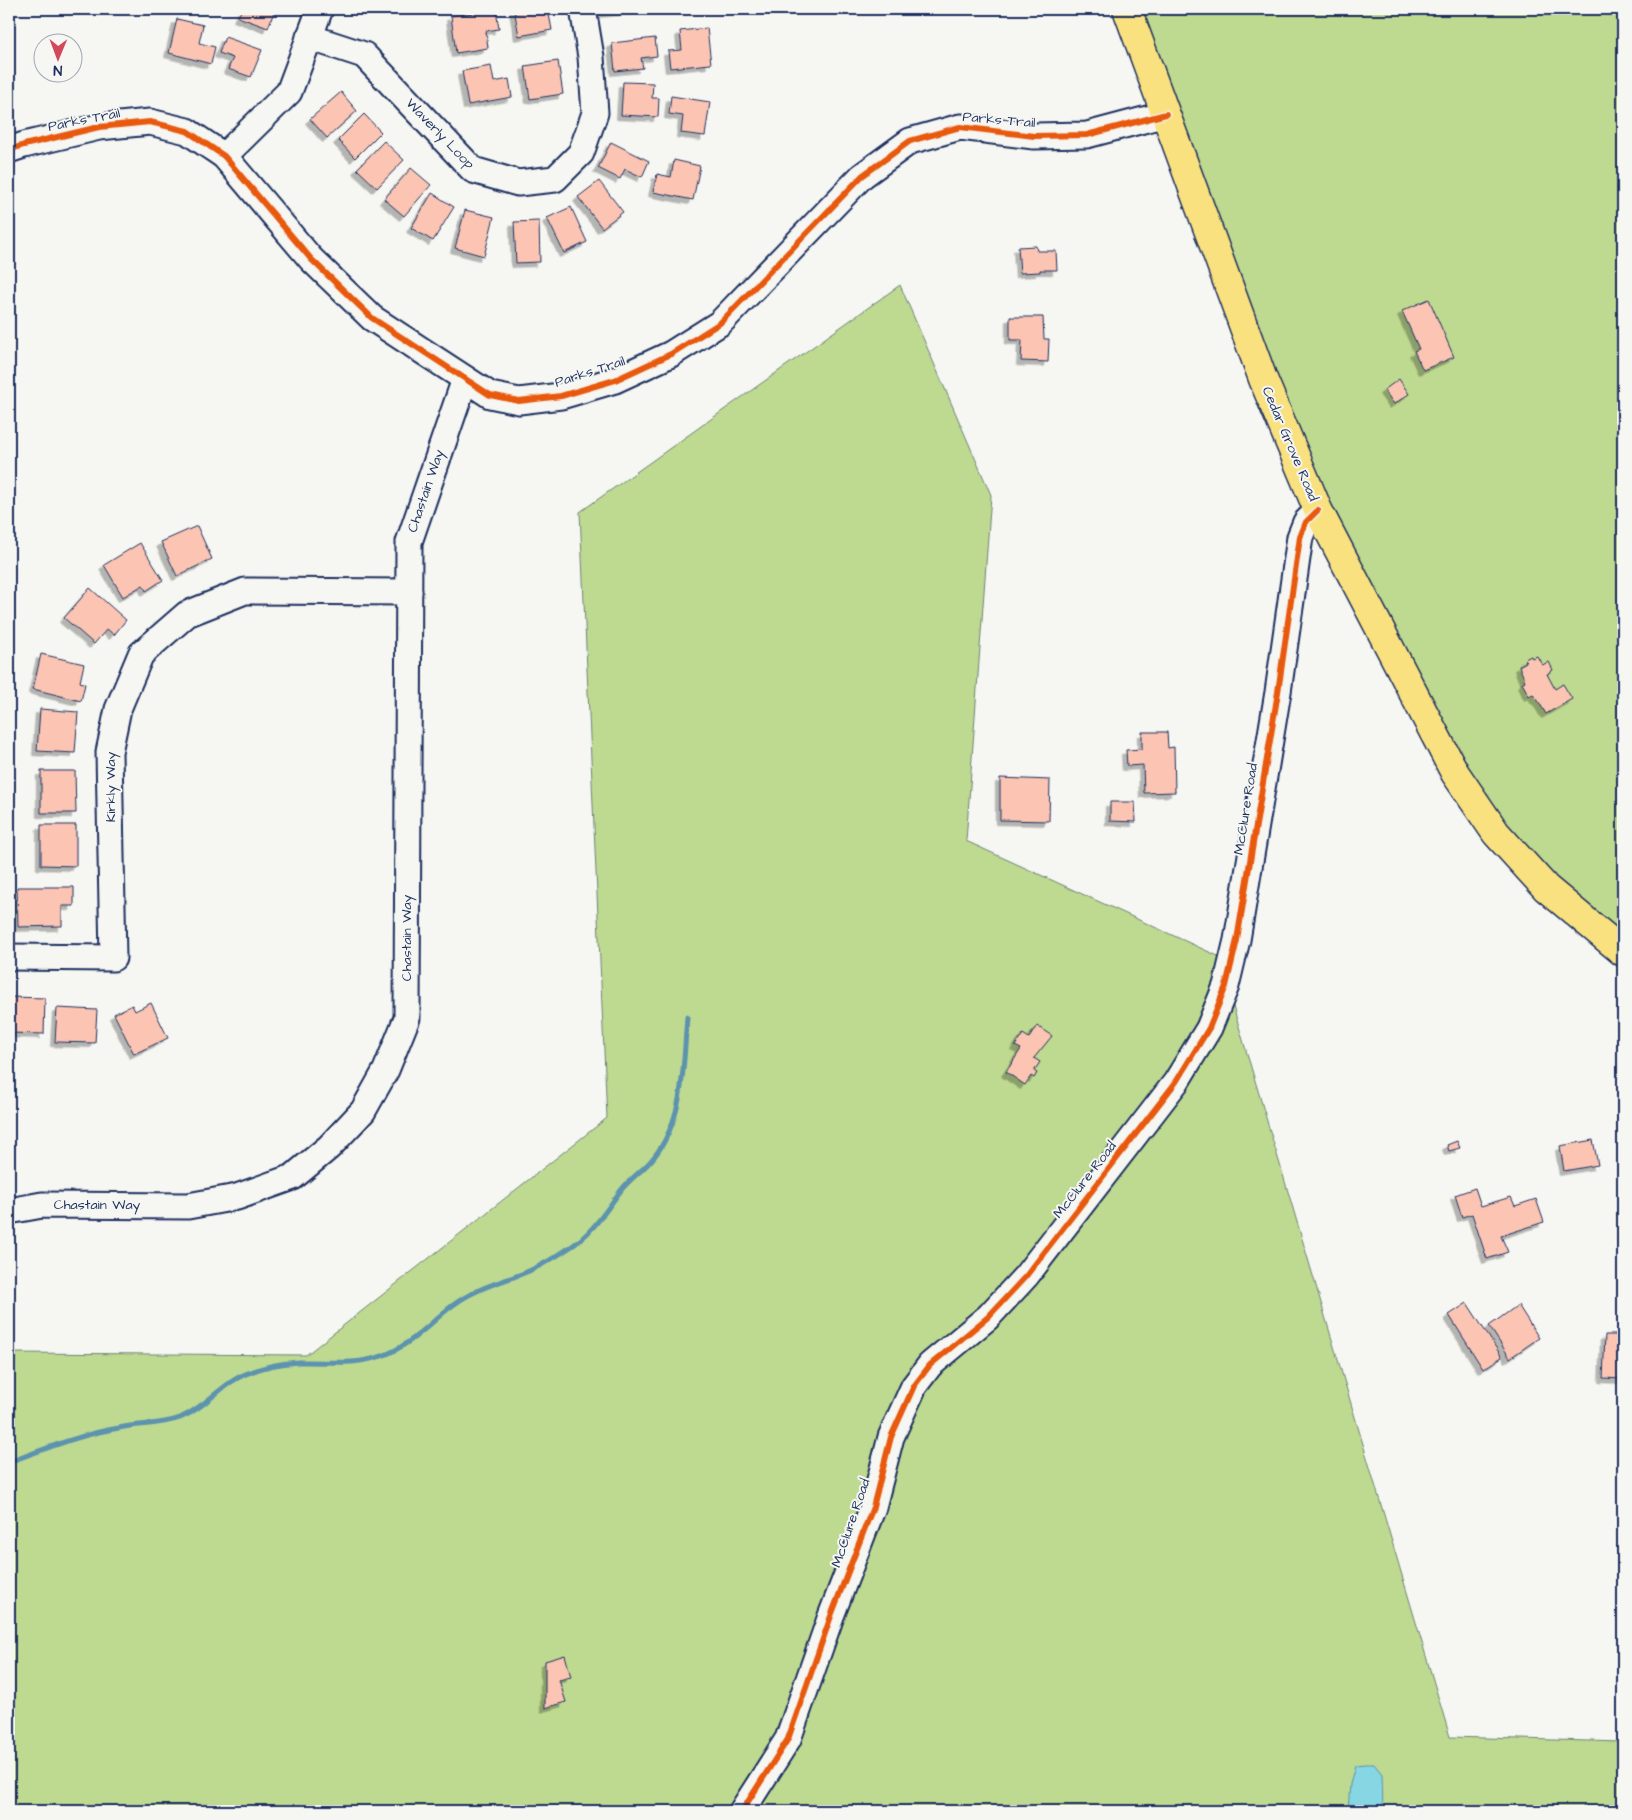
<svg xmlns="http://www.w3.org/2000/svg" width="1632" height="1820" font-family="'Architects Daughter',sans-serif">
<defs>
<filter id="shadow"><feDropShadow dx="-4.5" dy="4.5" stdDeviation="0" flood-color="#0004"/></filter>
</defs>
<rect width="100%" height="100%" fill="#f6f6f2"/>
<filter id="ink" filterUnits="userSpaceOnUse"><feTurbulence type="fractalNoise" baseFrequency=".02" numOctaves="2"/><feDisplacementMap in="SourceGraphic" scale="10" xChannelSelector="R" yChannelSelector="G"/><feConvolveMatrix kernelMatrix="1 2 1 2 8 2 1 2 1" color-interpolation-filters="sRGB"/></filter>
<g filter="url(#ink)">
<!-- green -->
<g fill="#bed990" stroke="#6c8477">
<path d="M1120 9H1623V969L1492 843 1368 637 1312 490Z"/>
<path d="M900 285 991 495 966 841 1218 956 1450 1737 1623 1742V1811H9V1353L306 1355 607 1118 580 512Z"/>
</g>
<!-- water -->
<path fill="#87d6e3" stroke="#5c93ae" d="M1365 1764H1374L1382 1774 1383 1811H1348L1350 1784 1355 1765Z"/>
<g fill="none" stroke-linecap="round" stroke-linejoin="round">
<!-- stream -->
<path stroke="#5c93ae" stroke-width="5" d="M9 1462C45 1449 81 1434 119 1428 141 1423 158 1426 180 1418 207 1407 223 1381 251 1372 266 1366 282 1363 299 1362 329 1361 352 1366 382 1356 419 1343 439 1309 473 1293 491 1283 512 1279 531 1270 544 1264 557 1256 569 1248 593 1233 606 1210 622 1189 632 1177 645 1169 654 1157 685 1118 683 1064 687 1017"/>
</g>
<!-- building -->
<g fill="#fcc4b2" stroke="#1b2f5e" filter="url(#shadow)">
<path d="M242 9H275L268 28 238 17Z"/>
<path d="M514 9H548L552 30 519 36Z"/>
<path d="M603 9H642L603 13Z"/>
<path d="M496 10 499 29 486 31 488 48 456 53 451 16Z"/>
<path d="M177 19 203 25 199 43 215 47 211 64 169 53Z"/>
<path d="M707 28 711 64 670 68 668 51 682 50 680 31Z"/>
<path d="M225 37 262 50 251 77 228 69 233 58 219 53Z"/>
<path d="M655 38 657 56 641 58 643 68 615 71 612 43Z"/>
<path d="M558 61 563 94 530 99 525 66Z"/>
<path d="M491 66 494 82 509 79 512 97 468 105 462 71Z"/>
<path d="M623 82 653 83 652 98H659L658 117 621 115Z"/>
<path d="M341 92 357 111 327 138 310 119Z"/>
<path d="M671 96 710 102 705 136 681 133 683 116 669 114Z"/>
<path d="M364 114 381 132 355 158 338 140Z"/>
<path d="M384 141 404 160 377 188 357 169Z"/>
<path d="M611 142 649 161 642 177 625 169 620 179 598 168Z"/>
<path d="M674 160 700 166 693 200 653 192 657 174 671 177Z"/>
<path d="M411 168 431 185 404 216 384 199Z"/>
<path d="M599 181 623 212 602 228 578 197Z"/>
<path d="M432 193 454 207 433 241 411 228Z"/>
<path d="M571 207 587 242 564 253 547 218Z"/>
<path d="M465 210 494 217 484 256 455 248Z"/>
<path d="M539 221 540 262 516 263 514 222Z"/>
<path d="M1036 246 1037 251H1056L1057 270H1040V272L1020 273 1018 247Z"/>
<path d="M1429 299 1454 357 1423 370 1414 351 1419 349 1402 311Z"/>
<path d="M1010 317H1043L1044 339H1049L1048 362 1021 361 1022 340H1010Z"/>
<path d="M1399 379 1409 394 1394 404 1384 390Z"/>
<path d="M197 526 212 559 177 576 161 542Z"/>
<path d="M140 543 163 580 146 591 143 585 123 597 104 565Z"/>
<path d="M90 588 126 620 114 635 107 629 94 644 64 618Z"/>
<path d="M41 654 84 664 80 682 85 684 81 701 33 689Z"/>
<path d="M1531 656 1532 658 1537 656 1542 665 1549 662 1553 670 1547 674 1555 689 1563 684 1572 699 1546 714 1537 699 1536 700 1533 694 1529 696 1522 683 1525 681 1519 666 1526 662 1525 659Z"/>
<path d="M40 709 78 712 75 753 37 751Z"/>
<path d="M1142 732H1167L1168 748 1174 747 1175 792 1144 793 1143 765 1127 766 1126 750 1142 749Z"/>
<path d="M41 771H75L76 813H41Z"/>
<path d="M1000 778 1050 780 1049 821 1000 820Z"/>
<path d="M1110 802H1135L1136 822 1110 821Z"/>
<path d="M41 825H76V866L41 865Z"/>
<path d="M17 887H74V906H62V926L18 927Z"/>
<path d="M9 994H11V997L45 998 44 1034 9 1033Z"/>
<path d="M151 1003 168 1038 134 1054 114 1014 132 1005 135 1011Z"/>
<path d="M57 1008 97 1010 95 1043 55 1042Z"/>
<path d="M1037 1026 1052 1036 1034 1058 1040 1062 1034 1071 1037 1073 1034 1078 1031 1076 1025 1085 1006 1072 1021 1049 1015 1046 1023 1034 1029 1038Z"/>
<path d="M1593 1140 1598 1165 1564 1171 1560 1146Z"/>
<path d="M1457 1141 1460 1148 1449 1151 1447 1145Z"/>
<path d="M1475 1188 1481 1206 1511 1197 1515 1206 1536 1199 1544 1222 1501 1236 1508 1252 1487 1259 1472 1214 1462 1217 1455 1195Z"/>
<path d="M1467 1303 1502 1357 1483 1369 1449 1315Z"/>
<path d="M1518 1305 1539 1338 1510 1358 1489 1326Z"/>
<path d="M1605 1335H1623V1379L1603 1378Z"/>
<path d="M565 1655 571 1677 559 1680 566 1702 545 1708V1661Z"/>
</g>
<g fill="none" stroke-linecap="round" stroke-linejoin="round">
<defs>
<g id="minor">
<path d="M309 37 364 55 473 170 518 183 555 179 581 153 595 113 591 57 583 9"/>
<path d="M9 150 24 145 99 127 150 122 187 131 224 156 311 259 372 318 490 395 519 401 561 396 615 380 671 354 720 323 862 176 910 141 960 127 1034 136 1087 135 1166 114"/>
<path d="M224 156 289 92 320 9"/>
<path d="M9 957 113 958 109 752 118 709 141 654 187 614 245 591 409 592"/>
<path d="M9 1211 42 1205 188 1206 237 1197 293 1177 329 1147 363 1111 386 1070 407 1018 409 542 465 379"/>
<path d="M742 1811 788 1739 831 1616 873 1507 891 1437 914 1386 930 1365 988 1317 1026 1276 1176 1082 1209 1028 1226 986 1237 940 1278 692 1300 537 1306 522 1318 510"/>
</g>
<path id="major" d="M1127 9 1263 379 1318 510 1455 773 1496 833 1546 888 1623 952"/>
</defs>
<!-- minor casing -->
<use href="#minor" stroke="#1b2f5e" stroke-width="29"/>
<!-- major casing -->
<use href="#major" stroke="#1b2f5e" stroke-width="31"/>
<!-- minor -->
<use href="#minor" stroke="#f6f6f2" stroke-width="25"/>
<!-- major -->
<use href="#major" stroke="#fae180" stroke-width="28"/>
<defs>
<g id="cycleway">
<path d="M9 150 24 145 99 127 150 122 187 131 224 156 311 259 372 318 490 395 519 401 561 396 615 380 671 354 720 323 862 176 910 141 960 127 1034 136 1087 135 1166 114"/>
<path d="M742 1811 788 1739 831 1616 873 1507 891 1437 914 1386 930 1365 988 1317 1026 1276 1176 1082 1209 1028 1226 986 1237 940 1278 692 1300 537 1306 522 1318 510"/>
</g>
</defs>
<!-- cycleway casing -->
<use href="#cycleway" stroke="#f6f6f2" stroke-width="9"/>
<!-- cycleway -->
<use href="#cycleway" stroke="#e8590c" stroke-width="6"/>
</g>
</g>
<g text-anchor="middle" dominant-baseline="central" stroke-width="4" stroke-linejoin="round" paint-order="stroke">
<!-- street labels -->
<g font-size="14" fill="#1b2f5e" stroke="#f6f6f2">
<text transform="translate(84 120) rotate(-11)">Parks Trail</text>
<text transform="translate(999 120) rotate(5)">Parks Trail</text>
<text transform="translate(440 134) rotate(46)">Waverly Loop</text>
<text transform="translate(590 372) rotate(-18)">Parks Trail</text>
<text transform="translate(1290 444) rotate(67)">Cedar Grove Road</text>
<text transform="translate(426 491) rotate(-71)">Chastain Way</text>
<text transform="translate(111 787) rotate(-90)">Kirkly Way</text>
<text transform="translate(1246 809) rotate(-81)">McClure Road</text>
<text transform="translate(407 938) rotate(-90)">Chastain Way</text>
<text transform="translate(1085 1180) rotate(-52)">McClure Road</text>
<text x="97" y="1205">Chastain Way</text>
<text transform="translate(851 1523) rotate(-71)">McClure Road</text>
</g>
</g>
<!-- margin -->
<rect width="1632" height="1820" fill="none" stroke="#f6f6f2" stroke-width="30"/>
<rect x="15" y="15" width="1602" height="1790" fill="none" stroke="#1b2f5e" stroke-width="2" filter="url(#ink)"/>
<!-- north arrow -->
<g transform="translate(58 58) rotate(181)"><circle r="24" fill="#f6f6f2" stroke="#9ea6b7"/>
<path d="M0-4L9 19L0 12L-9 19Z" fill="#d1495b"/>
<text y="-8" font-size="14" font-weight="bold" text-anchor="middle" fill="#1b2f5e">N</text>
</g>
</svg>
